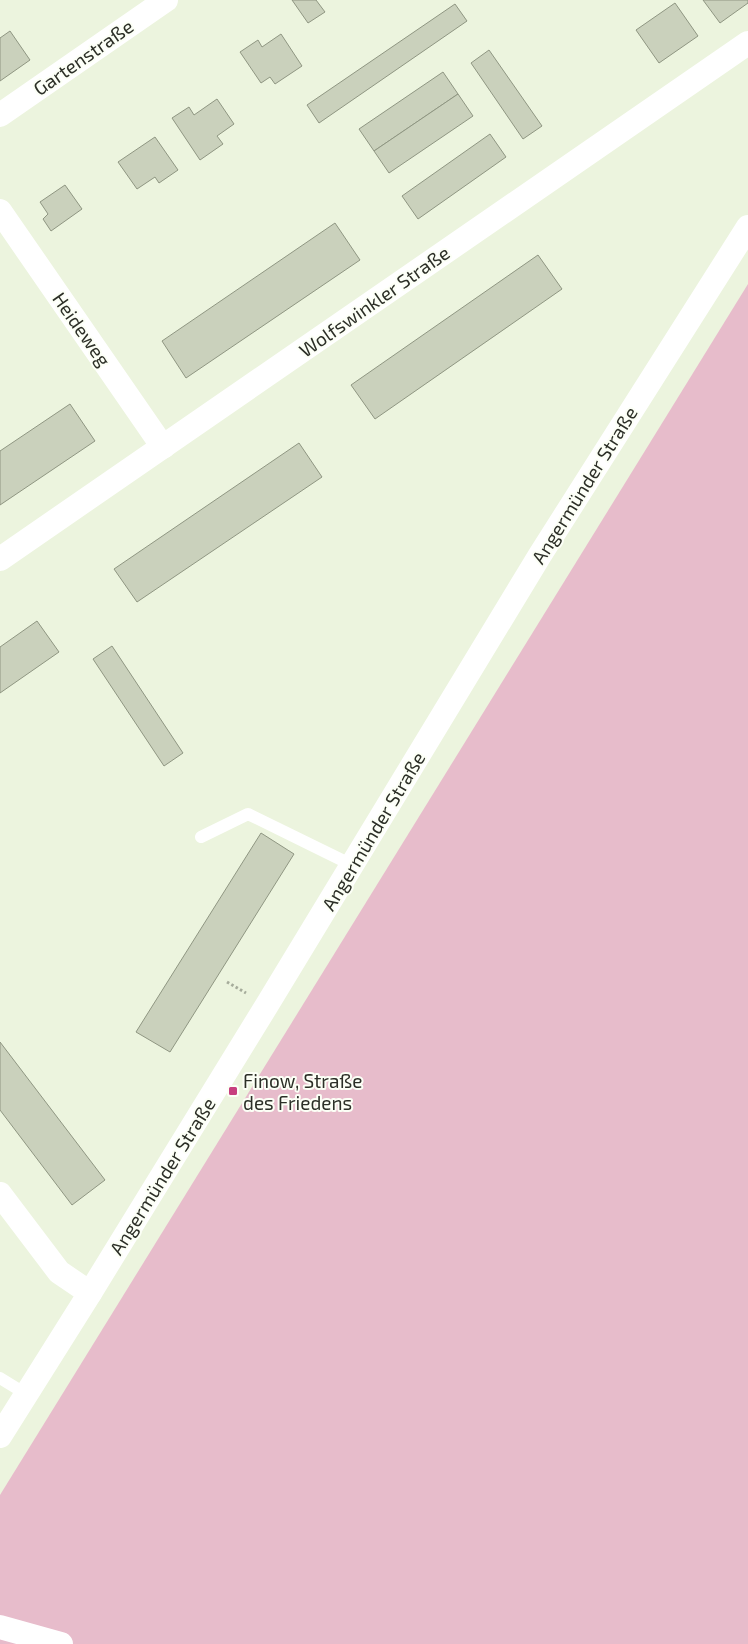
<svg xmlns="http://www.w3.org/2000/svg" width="748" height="1644" font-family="'Exo 2',sans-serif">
<rect width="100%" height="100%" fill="#ecf4de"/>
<!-- green -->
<path fill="#e7bccb" d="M748 284V1644H0V1495Z"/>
<!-- building -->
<g fill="#cad1bc" stroke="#8f9682">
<path d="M292 0H316L325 12 308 23Z"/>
<path d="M703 0H748V3L720 23Z"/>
<path d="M675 3 698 36 659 63 636 30Z"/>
<path d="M455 4 467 21 319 123 307 105Z"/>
<path d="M10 31 30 60 0 81V38Z"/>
<path d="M281 34 302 66 275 84 270 77 261 83 240 52 258 40 262 47Z"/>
<path d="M489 50 542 126 523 139 471 63Z"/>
<path d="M443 72 458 94 374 151 359 129Z"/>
<path d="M458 94 473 116 389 173 374 151Z"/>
<path d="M217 99 234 124 217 136 223 144 200 160 172 118 189 107 194 115Z"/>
<path d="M490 134 506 157 418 219 402 196Z"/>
<path d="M155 137 178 170 159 183 155 177 137 189 118 162Z"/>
<path d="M65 185 82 209 51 231 43 219 48 214 40 202Z"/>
<path d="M335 223 360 260 186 378 162 341Z"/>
<path d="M538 255 562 289 375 419 351 385Z"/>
<path d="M70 404 95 441 0 505V451Z"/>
<path d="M299 443 322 477 137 602 114 569Z"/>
<path d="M37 621 59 652 0 693V647Z"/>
<path d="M112 646 183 753 164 766 93 659Z"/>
<path d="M261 833 294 854 170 1052 136 1032Z"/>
<path d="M0 1042 105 1180 72 1205 0 1110Z"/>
</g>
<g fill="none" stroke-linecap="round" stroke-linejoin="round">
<!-- path -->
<path stroke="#a6ac9b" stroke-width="3" stroke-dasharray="2.5 2.5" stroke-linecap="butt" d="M227 982 246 993"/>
<!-- lane -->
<g stroke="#fff" stroke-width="12">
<path d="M201 837 248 814 352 865"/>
<path d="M0 1378 26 1394"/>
</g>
<!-- street -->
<g stroke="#fff" stroke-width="24">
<path d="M0 115 166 0"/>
<path d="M0 211 163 447"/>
<path d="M0 559 748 43"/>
<path d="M0 1194 59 1272 90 1293"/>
<path d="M0 1436 90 1293 267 1005 540 555 748 227"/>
<path d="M0 1627 61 1644"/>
</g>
</g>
<!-- markers -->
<rect fill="#c73f7e" stroke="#fcfff6" stroke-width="2" x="228" y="1086" width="10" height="10" rx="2.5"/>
<g text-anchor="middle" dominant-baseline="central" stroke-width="4" stroke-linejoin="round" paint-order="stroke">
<!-- street labels -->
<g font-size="19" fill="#2c2f27" stroke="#fcfff6">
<text transform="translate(83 57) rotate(-35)">Gartenstraße</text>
<text transform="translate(374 301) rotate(-35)">Wolfswinkler Straße</text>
<text transform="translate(82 329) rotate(55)">Heideweg</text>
<text transform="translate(584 485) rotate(-58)">Angermünder Straße</text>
<text transform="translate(373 831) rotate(-59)">Angermünder Straße</text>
<text transform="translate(162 1176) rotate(-58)">Angermünder Straße</text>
</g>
<!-- poi labels -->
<g font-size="19" fill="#2c2f27" stroke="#fcfff6" text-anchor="start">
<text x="243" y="1080">Finow, Straße<tspan x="243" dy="22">des Friedens</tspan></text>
</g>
</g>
</svg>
